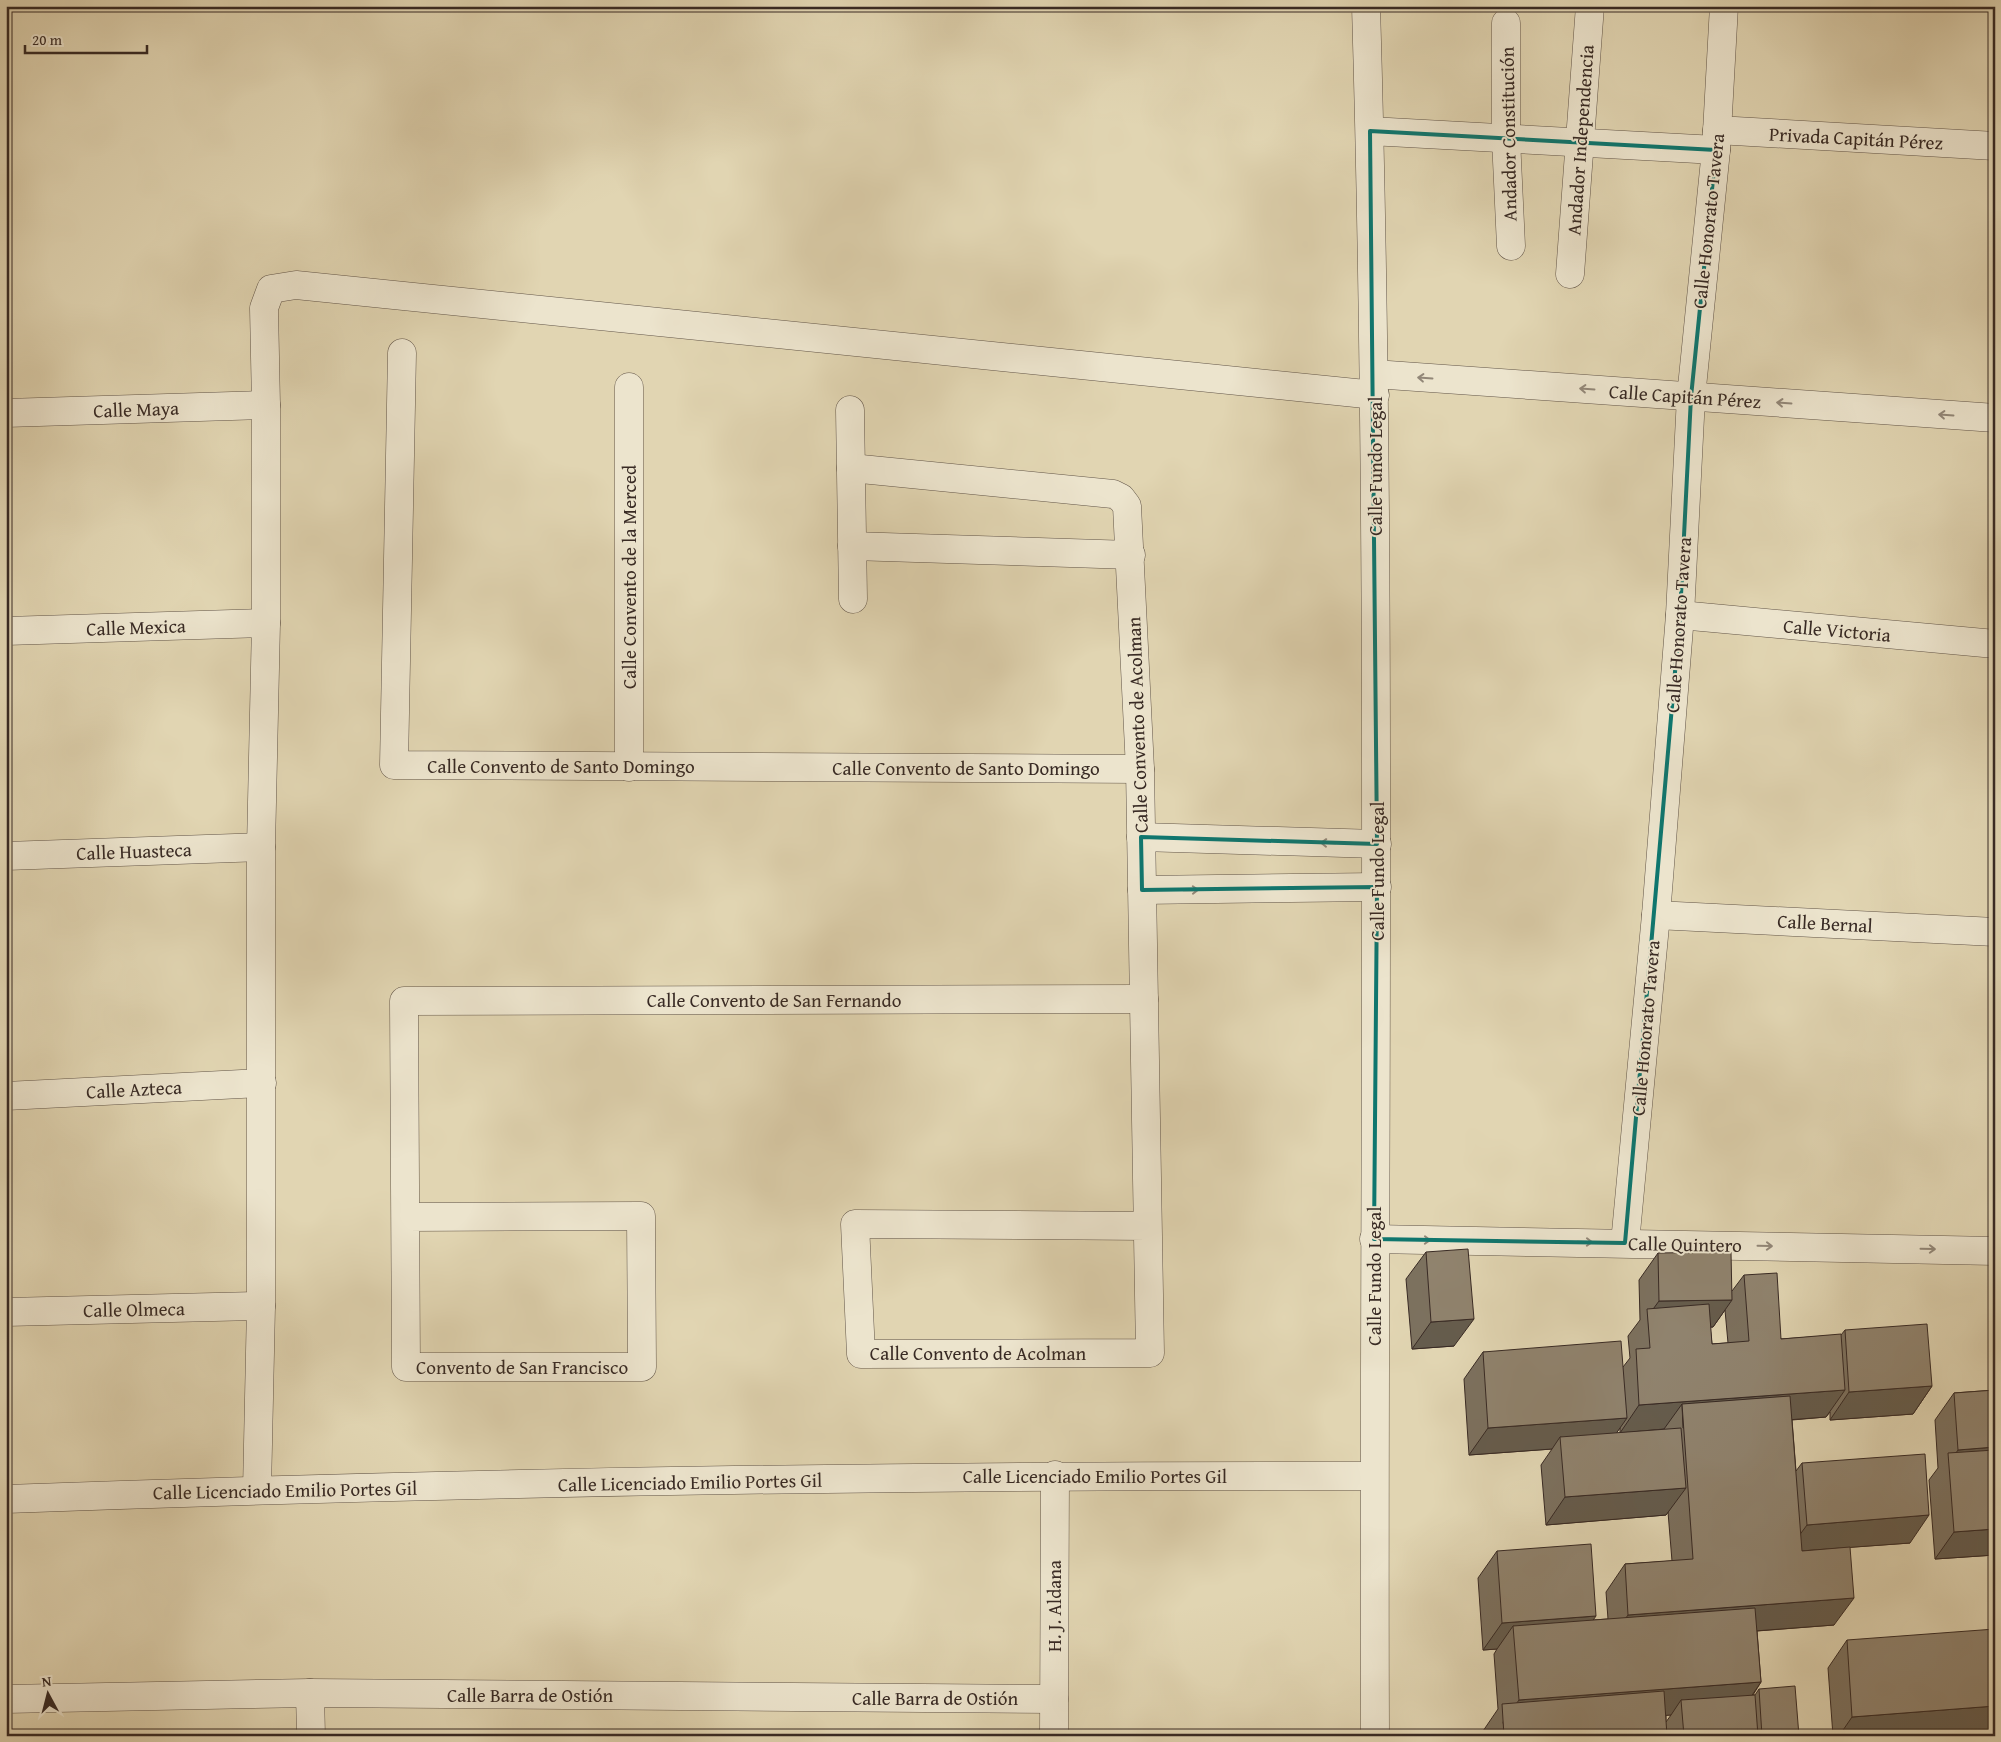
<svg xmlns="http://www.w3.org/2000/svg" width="2001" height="1742" font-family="'Gentium Book Plus',serif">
<rect width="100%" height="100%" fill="#e1d5b2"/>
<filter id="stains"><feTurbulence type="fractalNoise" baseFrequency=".004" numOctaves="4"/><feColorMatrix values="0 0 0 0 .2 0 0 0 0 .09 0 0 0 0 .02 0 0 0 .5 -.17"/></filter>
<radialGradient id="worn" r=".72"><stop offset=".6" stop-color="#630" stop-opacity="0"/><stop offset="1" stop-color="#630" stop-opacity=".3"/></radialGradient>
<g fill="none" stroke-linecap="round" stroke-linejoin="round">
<defs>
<g id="minor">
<path d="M1366 6C1383 583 1373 1159 1375 1736"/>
<path d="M1506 23V139L1511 246"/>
<path d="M1717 130 1995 146"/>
<path d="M1370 131 1716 150"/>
<path d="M1570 274 1590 6"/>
<path d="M402 353 394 765 1140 769"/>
<path d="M1374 374 1995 418"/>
<path d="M850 410 853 599"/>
<path d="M6 413 266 405"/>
<path d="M851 468 1113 494 1121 498 1127 506 1140 769 1150 1353 861 1354 855 1224 1147 1226"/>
<path d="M852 546 1131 555"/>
<path d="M1680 615 1995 644"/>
<path d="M6 631 266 623"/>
<path d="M629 767V387"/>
<path d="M1141 837 1377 844"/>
<path d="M6 856 261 847"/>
<path d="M1142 890 1377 887"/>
<path d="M1656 915 1995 932"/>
<path d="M6 1096 262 1083"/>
<path d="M406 1217 641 1216 642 1367H406L404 1001 1144 999"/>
<path d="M1374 1239 1995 1251"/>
<path d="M1625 1243 1656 915 1680 615 1691 397 1716 150 1724 6"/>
<path d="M6 1312 261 1306"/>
<path d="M257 1490 261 1306V847L266 623V405L264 308 271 289 296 285 1375 395"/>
<path d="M6 1499C462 1482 918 1475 1374 1476"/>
<path d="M310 1693 311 1736"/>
<path d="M6 1699 310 1693 1054 1699"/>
<path d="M1054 1736 1055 1475"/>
</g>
</defs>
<!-- minor casing -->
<use href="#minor" stroke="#625548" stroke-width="29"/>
<!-- minor -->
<use href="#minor" stroke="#ece4cd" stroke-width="28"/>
</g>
<!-- wall -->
<g fill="#7c715f" stroke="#382a24" fill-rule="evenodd">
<path d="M1426 1252 1454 1346 1412 1349 1406 1279Z"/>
<path d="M1658 1253 1732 1291 1744 1275 1781 1339 1841 1335 1845 1330 1932 1386 1913 1414 1830 1420V1412L1826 1417 1792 1420 1796 1471 1802 1463 1910 1543 1839 1548 1834 1625 1757 1631 1761 1682 1753 1695H1755L1759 1689 1799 1736H1483V1731L1498 1709 1494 1654 1497 1649 1483 1650 1478 1578 1497 1551 1593 1620 1608 1619 1606 1592 1625 1564 1672 1561 1668 1512 1666 1515 1546 1525 1541 1465 1552 1449 1469 1455 1464 1379 1483 1352 1623 1367 1630 1358 1628 1336 1640 1320 1639 1280ZM1725 1310 1728 1343 1712 1344 1710 1327H1713ZM1620 1428V1433H1616ZM1666 1715H1671L1666 1722Z"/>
<path d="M1995 1390V1555L1935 1559 1929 1480 1938 1468 1935 1420 1954 1393Z"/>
<path d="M1847 1640 1939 1736H1833L1828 1668Z"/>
</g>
<!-- shaded-wall -->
<g fill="#655c4d" stroke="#382a24">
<path d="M1732 1300 1713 1327 1649 1328 1648 1316 1659 1301Z"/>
<path d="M1474 1319 1454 1346 1412 1349 1431 1322Z"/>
<path d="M1932 1386 1913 1414 1830 1420 1849 1392Z"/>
<path d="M1845 1390 1826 1417 1683 1428 1682 1404 1664 1429 1620 1433 1639 1405Z"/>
<path d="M1627 1418 1608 1445 1560 1437 1552 1449 1469 1455 1488 1428Z"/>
<path d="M1995 1447V1473L1949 1463 1958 1450Z"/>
<path d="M1686 1488 1666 1515 1546 1525 1565 1497Z"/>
<path d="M1929 1515 1910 1543 1787 1552 1807 1525Z"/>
<path d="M1995 1529V1555L1935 1559 1954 1532Z"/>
<path d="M1854 1598 1834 1625 1609 1642 1628 1615Z"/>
<path d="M1596 1616 1577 1643 1513 1626 1497 1649 1483 1650 1502 1623Z"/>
<path d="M1761 1682 1742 1710 1681 1700 1671 1715 1504 1727 1503 1722 1519 1700Z"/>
<path d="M1995 1706V1731L1939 1736H1839L1852 1717Z"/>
</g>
<!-- building -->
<g fill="#90836e" stroke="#382a24">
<path d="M1468 1249 1474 1319 1431 1322 1426 1252Z"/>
<path d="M1731 1252 1732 1300 1659 1301 1658 1253Z"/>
<path d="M1777 1273 1781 1339 1841 1334 1845 1390 1639 1405 1636 1349 1650 1348 1647 1309 1709 1304 1712 1344 1749 1341 1744 1275Z"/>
<path d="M1927 1324 1932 1386 1849 1392 1845 1330Z"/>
<path d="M1621 1341 1627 1418 1488 1428 1483 1352Z"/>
<path d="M1995 1390V1447L1958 1450 1954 1393Z"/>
<path d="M1790 1396 1802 1551 1850 1547 1854 1598 1628 1615 1625 1564 1693 1559 1682 1404Z"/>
<path d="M1681 1428 1686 1488 1565 1497 1560 1437Z"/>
<path d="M1995 1450V1529L1954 1532 1948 1453Z"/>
<path d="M1925 1454 1929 1515 1807 1525 1802 1463Z"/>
<path d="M1591 1544 1596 1616 1502 1623 1497 1551Z"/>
<path d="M1755 1608 1761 1682 1519 1700 1513 1626Z"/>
<path d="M1995 1629V1706L1852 1717 1847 1640Z"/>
<path d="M1795 1686 1799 1736H1762L1759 1689Z"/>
<path d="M1664 1691 1667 1736H1504L1502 1704Z"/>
<path d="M1755 1695 1758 1736H1684L1681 1700Z"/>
</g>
<!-- one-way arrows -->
<defs><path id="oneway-shaft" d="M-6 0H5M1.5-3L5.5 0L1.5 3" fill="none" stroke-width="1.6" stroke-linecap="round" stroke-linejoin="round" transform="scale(1.25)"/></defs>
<g stroke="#928778">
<use href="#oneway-shaft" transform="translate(1425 378) rotate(-176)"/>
<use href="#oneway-shaft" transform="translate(1587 389) rotate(-176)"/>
<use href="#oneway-shaft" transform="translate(1784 403) rotate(-176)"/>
<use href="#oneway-shaft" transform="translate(1946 415) rotate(-176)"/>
<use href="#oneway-shaft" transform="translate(1328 843) rotate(-178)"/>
<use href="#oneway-shaft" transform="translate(1191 890) rotate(-1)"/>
<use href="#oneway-shaft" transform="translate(1423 1240) rotate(1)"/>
<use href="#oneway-shaft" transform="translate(1585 1242) rotate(1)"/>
<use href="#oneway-shaft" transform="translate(1765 1246) rotate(1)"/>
<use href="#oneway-shaft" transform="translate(1928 1249) rotate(1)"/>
</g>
<!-- marked area -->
<path fill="none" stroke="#0f766e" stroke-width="4" stroke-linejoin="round" d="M1370 131 1716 150 1691 397 1680 615 1625 1243 1374 1239 1377 887 1142 890 1141 837 1377 844Z"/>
<g text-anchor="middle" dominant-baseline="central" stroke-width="4" stroke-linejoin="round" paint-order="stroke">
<!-- street labels -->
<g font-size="19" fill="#382a24" stroke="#ece4cd">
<text transform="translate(1508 134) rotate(-91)">Andador Constitución</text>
<text transform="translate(1856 138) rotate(3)">Privada Capitán Pérez</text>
<text transform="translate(1580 140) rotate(-86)">Andador Independencia</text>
<text transform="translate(1708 221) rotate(-84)">Calle Honorato Tavera</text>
<text transform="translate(1685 396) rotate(4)">Calle Capitán Pérez</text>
<text transform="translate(136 409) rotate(-2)">Calle Maya</text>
<text transform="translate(1375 466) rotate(-90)">Calle Fundo Legal</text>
<text transform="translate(629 577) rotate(-90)">Calle Convento de la Merced</text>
<text transform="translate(1678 625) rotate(-86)">Calle Honorato Tavera</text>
<text transform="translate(136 627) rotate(-2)">Calle Mexica</text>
<text transform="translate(1837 630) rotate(5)">Calle Victoria</text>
<text transform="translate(1137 725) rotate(-92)">Calle Convento de Acolman</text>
<text x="561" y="766">Calle Convento de Santo Domingo</text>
<text x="966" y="768">Calle Convento de Santo Domingo</text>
<text transform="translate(134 851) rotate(-2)">Calle Huasteca</text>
<text transform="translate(1377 871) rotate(-90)">Calle Fundo Legal</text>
<text transform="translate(1825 923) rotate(3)">Calle Bernal</text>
<text x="774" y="1000">Calle Convento de San Fernando</text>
<text transform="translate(1645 1028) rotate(-85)">Calle Honorato Tavera</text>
<text transform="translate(134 1089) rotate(-3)">Calle Azteca</text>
<text transform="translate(1685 1244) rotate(1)">Calle Quintero</text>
<text transform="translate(1374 1276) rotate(-90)">Calle Fundo Legal</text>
<text transform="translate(134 1309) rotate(-1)">Calle Olmeca</text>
<text x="978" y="1353">Calle Convento de Acolman</text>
<text x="522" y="1367">Convento de San Francisco</text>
<text x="1095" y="1476">Calle Licenciado Emilio Portes Gil</text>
<text transform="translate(690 1482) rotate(-1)">Calle Licenciado Emilio Portes Gil</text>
<text transform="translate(285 1490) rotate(-1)">Calle Licenciado Emilio Portes Gil</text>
<text transform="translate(1054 1606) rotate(-90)">H. J. Aldana</text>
<text x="530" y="1695">Calle Barra de Ostión</text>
<text x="935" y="1698">Calle Barra de Ostión</text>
</g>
</g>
<!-- margin -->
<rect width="2001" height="1742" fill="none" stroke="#e1d5b2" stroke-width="25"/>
<rect x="8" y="8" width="1986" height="1727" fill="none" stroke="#382a24" stroke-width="2.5"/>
<rect x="12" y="12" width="1976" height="1717" fill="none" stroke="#382a24"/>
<!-- north arrow -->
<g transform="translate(48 1694) rotate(353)" stroke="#ece4cd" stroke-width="4" paint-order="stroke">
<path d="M0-4L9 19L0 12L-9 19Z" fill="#382a24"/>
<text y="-8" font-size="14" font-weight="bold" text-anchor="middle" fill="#382a24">N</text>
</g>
<!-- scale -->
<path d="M25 45v8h122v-8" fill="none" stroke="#382a24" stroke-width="2.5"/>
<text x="32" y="45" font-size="15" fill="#382a24" stroke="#ece4cd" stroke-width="4" paint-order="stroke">20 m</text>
<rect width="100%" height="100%" filter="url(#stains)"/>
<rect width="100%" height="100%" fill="url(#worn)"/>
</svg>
